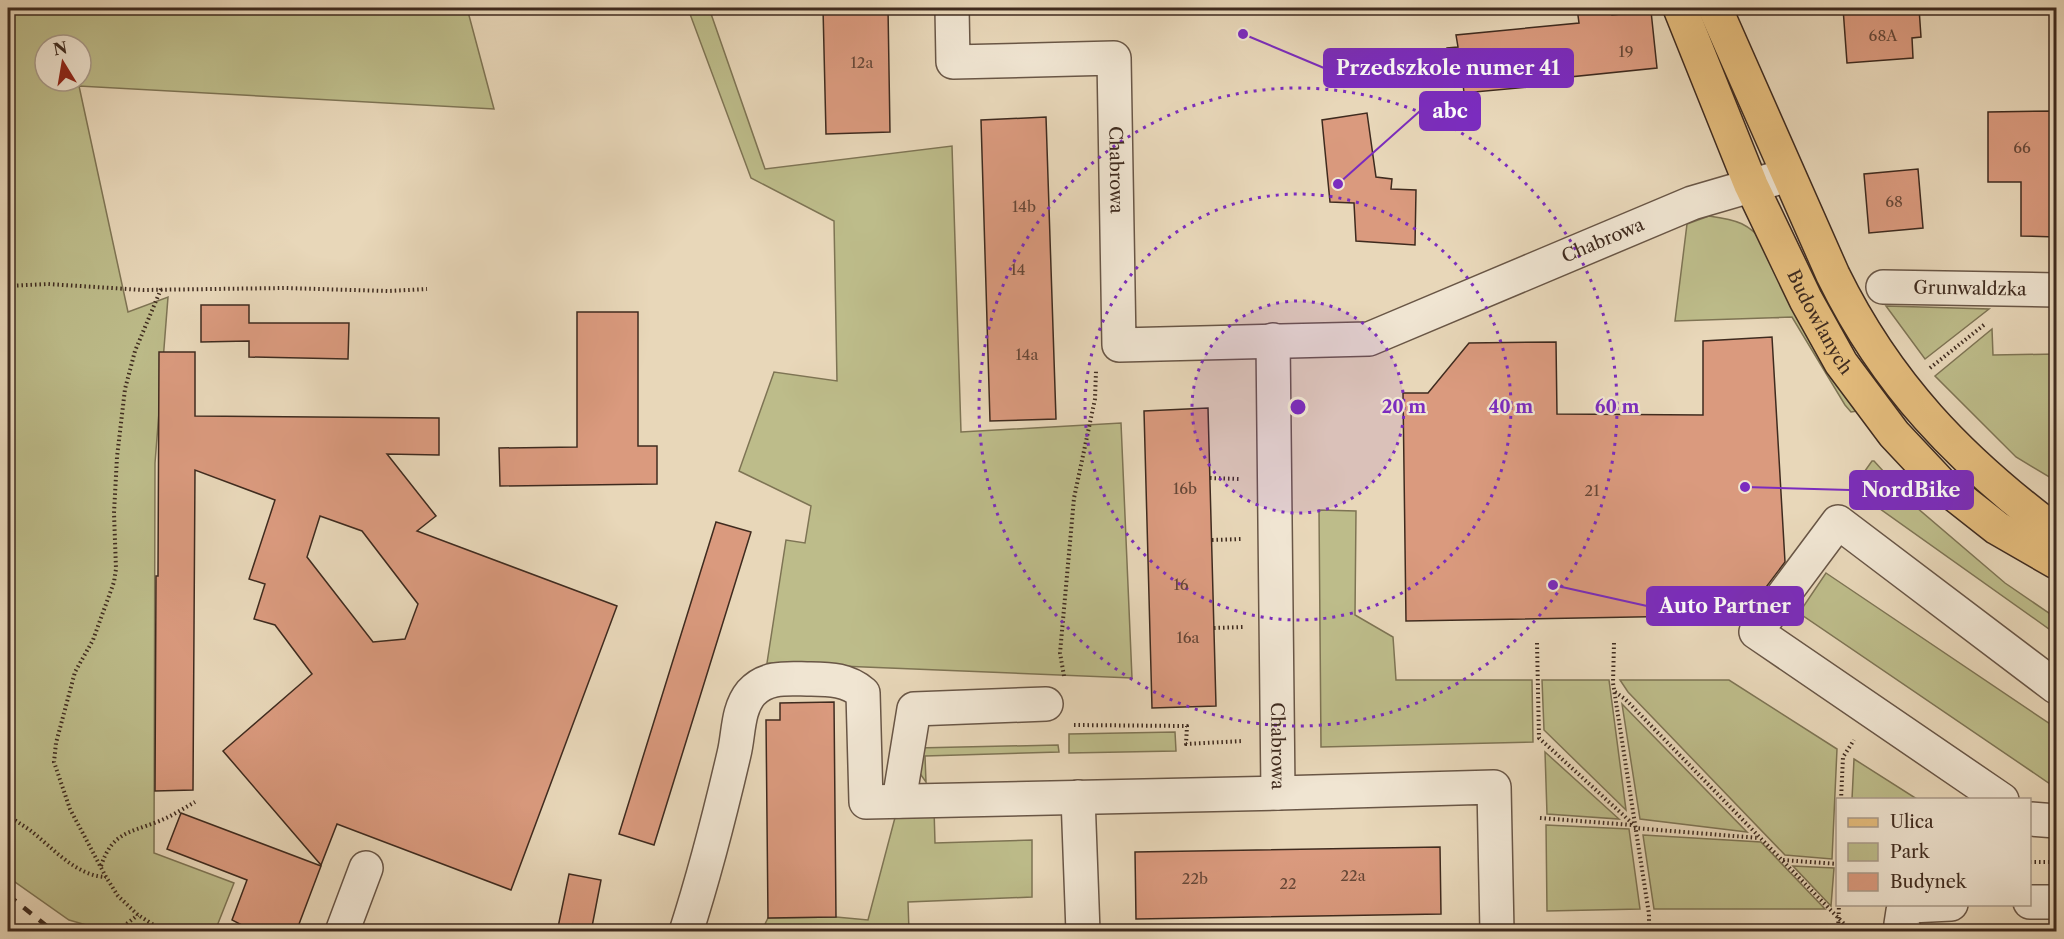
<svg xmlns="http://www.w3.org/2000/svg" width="2064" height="939" font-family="'Libre Caslon Text',serif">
<rect width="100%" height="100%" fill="#e8d7b9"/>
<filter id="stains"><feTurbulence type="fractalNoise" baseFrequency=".00333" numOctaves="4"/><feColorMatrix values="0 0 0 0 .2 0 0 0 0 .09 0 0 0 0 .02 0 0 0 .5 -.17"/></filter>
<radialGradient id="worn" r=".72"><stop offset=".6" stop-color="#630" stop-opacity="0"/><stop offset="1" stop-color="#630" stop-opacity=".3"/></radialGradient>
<!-- green -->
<g fill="#bdbc8a" stroke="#7e7454" stroke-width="1.5" fill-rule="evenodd">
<path d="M8 8H467L494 109 79 86 128 312 168 297 155 463 154 853 234 883 215 931H90V926L69 920 8 877ZM45 45H81V81H45Z"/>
<path d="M686 8H709L765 169 952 146 961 432 1121 423 1132 678 767 663 786 540 805 543 811 506 739 471 774 372 837 381 834 221 751 178 690 14Z"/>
<path d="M1709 216C1738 220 1748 223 1767 245L1858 411 1851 412 1845 405 1792 317 1675 321 1687 224Z"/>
<path d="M1886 306 1989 309 1925 359Z"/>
<path d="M1992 329 1993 355 2056 354V481L2016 457 1935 376Z"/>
<path d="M1872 461H1874L1916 507 2005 583 2056 618V634L1852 489Z"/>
<path d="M1319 510 1356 511 1355 615 1393 637 1396 680H1532L1533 742 1321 747Z"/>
<path d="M1826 573 2056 728V788L1799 613Z"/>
<path d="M1542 680H1609L1626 810 1544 730Z"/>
<path d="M1620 680H1729L1837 749 1832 859 1785 855 1628 692Z"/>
<path d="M1622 704 1747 832 1640 819Z"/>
<path d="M1175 732 1176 751 1069 753V734Z"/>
<path d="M1058 745 1059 752 925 756 926 782 916 768V748Z"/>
<path d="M1545 752 1619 819 1547 814Z"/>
<path d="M1854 759 1917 799H1852Z"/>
<path d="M934 809 935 843 1032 840V897L908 902 909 931 761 932 768 918 836 917 868 920 897 810Z"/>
<path d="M1546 825 1629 829 1640 909 1547 911Z"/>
<path d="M1643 835 1761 842 1825 909H1654Z"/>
<path d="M1793 866 1834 868 1831 906Z"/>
</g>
<!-- building -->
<g fill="#da9a7e" stroke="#3f2b1f" stroke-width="1.5" fill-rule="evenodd">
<path d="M823 8H888L890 132 826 134Z"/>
<path d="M1577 8H1611L1612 15 1651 11 1657 68 1560 78 1561 84 1464 93 1462 74 1449 75 1447 48 1458 47 1456 35 1579 23Z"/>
<path d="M1843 8H1919L1921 37 1912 38 1913 58 1847 63Z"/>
<path d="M2056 111V237L2021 236V182H1988V112Z"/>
<path d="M1367 113 1376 177 1392 179 1391 189 1416 190 1415 245 1356 241 1354 203 1330 202 1322 120Z"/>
<path d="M1046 117 1056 419 990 421 981 120Z"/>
<path d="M1918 169 1923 228 1869 233 1864 174Z"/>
<path d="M201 305H249V323H349L348 359 249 357V341L201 342Z"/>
<path d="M577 312H638V446H657V484L500 486 499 448 577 447Z"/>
<path d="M1772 337 1785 562 1745 615 1406 621 1403 393H1428L1469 343 1556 342 1557 414 1703 415V341Z"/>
<path d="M159 352H195V416L439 418V455L387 454 436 516 417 531 617 606 511 890 337 824 321 865 223 751 312 674 275 625 254 619 265 584 249 579 275 500 195 470 193 790 155 791 156 576H158ZM320 516 362 531 418 604 405 639 373 642 307 557Z"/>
<path d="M1208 408 1216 706 1152 708 1144 411Z"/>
<path d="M716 522 751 532 654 845 619 834Z"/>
<path d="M834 702 836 917 768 918 766 720H780V703Z"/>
<path d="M181 813 321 866 296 932H255L232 920 247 880 167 849Z"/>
<path d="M1440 847 1441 914 1136 919 1135 852Z"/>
<path d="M569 874 601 880 591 932H557Z"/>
</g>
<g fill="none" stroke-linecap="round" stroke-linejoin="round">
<defs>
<g id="minor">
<path id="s1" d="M952 8 953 62 1114 58 1119 345 1369 339 1692 203 1788 175"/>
<path id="s2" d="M1883 287 2056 290"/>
<path id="s3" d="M1273 340 1278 793 1494 787 1497 932"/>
<path d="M1078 797 1083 932"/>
<path d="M2002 800 1756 632 1838 522 2056 687"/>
<path d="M899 801 914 709 1046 704"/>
<path d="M2030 819 2056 821"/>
<path d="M2030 902H2056"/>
<path d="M342 932 366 868"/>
<path d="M686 932C705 873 720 814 734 754 739 734 737 710 751 693 767 675 790 679 811 679 831 679 848 680 863 693L866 802 1278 793"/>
<path d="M1905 932 1901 924 1903 911 1910 906 1951 904"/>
</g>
<g id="major">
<path id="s4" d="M1680 8 1751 185 1806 300 1841 363 1894 434 1941 484 1997 528 2056 562"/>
<path d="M1715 8 1833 275C1887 385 1959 459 2056 532"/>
</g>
</defs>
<!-- minor casing -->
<use href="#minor" stroke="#695646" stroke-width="36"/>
<!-- major casing -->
<use href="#major" stroke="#3f2b1f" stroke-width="36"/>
<!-- path -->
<g stroke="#3f2b1f" stroke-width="4" stroke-dasharray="1.5 3" stroke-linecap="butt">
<path d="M8 286 48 284 143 290 284 288 388 291 427 289"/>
<path d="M161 289 135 351 125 389 117 457 114 513 116 569 114 582 93 640 75 672 56 743 54 762 70 809 106 877 118 896 138 915 165 932"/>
<path d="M1930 368 1985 324"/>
<path d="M1210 478 1239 479"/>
<path d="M1212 540 1241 539"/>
<path d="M1214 628 1243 627"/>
<path d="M1537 643 1539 738 1633 824"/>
<path d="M1614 643 1613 683 1649 914V932"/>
<path d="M1064 676 1060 653 1074 498 1095 399 1096 371"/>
<path d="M1615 692 1625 699 1852 932"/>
<path d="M1074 725 1187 726 1186 744 1243 741"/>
<path d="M1841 800 1843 757 1854 740"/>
<path d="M8 815C15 821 23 825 31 831 53 848 76 876 106 877"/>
<path d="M1540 818 1632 825"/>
<path d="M1634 828 1759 838"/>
<path d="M1783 860 1838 864"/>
<path d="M2030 862H2056"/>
<path d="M101 866C112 833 128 833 157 822 170 817 183 809 195 802"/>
<path d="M116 932 138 915"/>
<path d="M241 932 242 931"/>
<path d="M1838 932 1839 904"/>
</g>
<!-- minor -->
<use href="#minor" stroke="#f0e5d2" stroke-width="33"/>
<!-- major -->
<use href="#major" stroke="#e4bc7c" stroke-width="33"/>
<!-- rail -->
<g stroke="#3f2b1f" stroke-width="4.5" stroke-dasharray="10 10" stroke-linecap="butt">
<path d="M8 895 54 932"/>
<path d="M8 926 14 932"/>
</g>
</g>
<!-- distance rings -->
<circle cx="1298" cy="407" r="106" fill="#7b2cbf" fill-opacity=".12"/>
<g fill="none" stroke="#7b2cbf" stroke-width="3" stroke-dasharray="3 6">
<circle cx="1298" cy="407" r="106"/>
<circle cx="1298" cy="407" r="213"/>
<circle cx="1298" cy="407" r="319"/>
</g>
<g text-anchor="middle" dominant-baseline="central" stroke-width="4.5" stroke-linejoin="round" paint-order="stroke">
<!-- number labels -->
<g font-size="15" fill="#664737">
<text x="1883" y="35">68A</text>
<text x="1626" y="51">19</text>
<text x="862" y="62">12a</text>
<text x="2022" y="147">66</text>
<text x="1894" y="201">68</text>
<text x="1024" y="206">14b</text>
<text x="1018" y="269">14</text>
<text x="1027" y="354">14a</text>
<text x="1185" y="488">16b</text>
<text x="1592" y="490">21</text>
<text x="1181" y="584">16</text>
<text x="1188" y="637">16a</text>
<text x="1353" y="875">22a</text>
<text x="1195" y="878">22b</text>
<text x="1288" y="883">22</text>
</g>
<!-- street labels -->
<g font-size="18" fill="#3f2b1f" stroke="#f0e5d2">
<text stroke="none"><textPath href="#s1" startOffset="327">Chabrowa</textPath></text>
<text stroke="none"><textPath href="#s1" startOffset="1006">Chabrowa</textPath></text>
<text stroke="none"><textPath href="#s2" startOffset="87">Grunwaldzka</textPath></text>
<text stroke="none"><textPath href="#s4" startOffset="344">Budowlanych</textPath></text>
<text stroke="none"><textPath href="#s3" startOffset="406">Chabrowa</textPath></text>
</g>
</g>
<circle cx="1298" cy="407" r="9" fill="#7b2cbf" stroke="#f0e5d2" stroke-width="3"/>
<g font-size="18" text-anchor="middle" font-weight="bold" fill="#7b2cbf" stroke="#f0e5d2" stroke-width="4.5" stroke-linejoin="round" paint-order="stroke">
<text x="1404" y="413">20 m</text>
<text x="1511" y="413">40 m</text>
<text x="1617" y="413">60 m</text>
</g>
<!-- callouts -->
<path fill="none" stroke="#7b2cbf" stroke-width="2" d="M1243 34L1324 68M1338 184L1420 111M1745 487L1850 490M1553 585L1647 606"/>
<g fill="#7b2cbf" stroke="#f0e5d2" stroke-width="2">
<circle cx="1243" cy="34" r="6"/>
<circle cx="1338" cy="184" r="6"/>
<circle cx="1745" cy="487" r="6"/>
<circle cx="1553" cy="585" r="6"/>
</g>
<g fill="#7b2cbf" stroke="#7b2cbf" stroke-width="2">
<rect x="1324" y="49" width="249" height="38" rx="6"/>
<rect x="1420" y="92" width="60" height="38" rx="6"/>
<rect x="1850" y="471" width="123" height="38" rx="6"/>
<rect x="1647" y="587" width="156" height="38" rx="6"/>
</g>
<g font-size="20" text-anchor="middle" font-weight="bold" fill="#fff">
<text x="1448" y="75">Przedszkole numer 41</text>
<text x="1450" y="118">abc</text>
<text x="1911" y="497">NordBike</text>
<text x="1725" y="613">Auto Partner</text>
</g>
<!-- margin -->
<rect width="2064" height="939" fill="none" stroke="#e8d7b9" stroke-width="30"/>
<rect x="9" y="9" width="2046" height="921" fill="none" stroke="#3f2b1f" stroke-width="3"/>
<rect x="15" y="15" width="2034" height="909" fill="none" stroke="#3f2b1f" stroke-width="1.5"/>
<!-- legend -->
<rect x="1836" y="798" width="195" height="108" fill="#f0e5d2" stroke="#a99b8a" stroke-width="1.5"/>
<rect x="1848" y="818" width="30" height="9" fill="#e4bc7c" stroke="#a99b8a" stroke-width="1.5"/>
<text x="1890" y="828" font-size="18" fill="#3f2b1f">Ulica</text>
<rect x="1848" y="843" width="30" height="18" fill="#bdbc8a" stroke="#a99b8a" stroke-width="1.5"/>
<text x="1890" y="858" font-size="18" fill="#3f2b1f">Park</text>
<rect x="1848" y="873" width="30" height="18" fill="#da9a7e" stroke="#a99b8a" stroke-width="1.5"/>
<text x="1890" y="888" font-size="18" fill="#3f2b1f">Budynek</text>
<!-- north arrow -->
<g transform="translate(63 63) rotate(349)"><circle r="28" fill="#f0e5d2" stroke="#a99b8a" stroke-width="1.5"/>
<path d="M0-4.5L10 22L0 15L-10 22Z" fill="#8f2418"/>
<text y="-9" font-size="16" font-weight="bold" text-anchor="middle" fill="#3f2b1f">N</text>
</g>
<rect width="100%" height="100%" filter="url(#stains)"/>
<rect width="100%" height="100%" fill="url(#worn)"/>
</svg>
